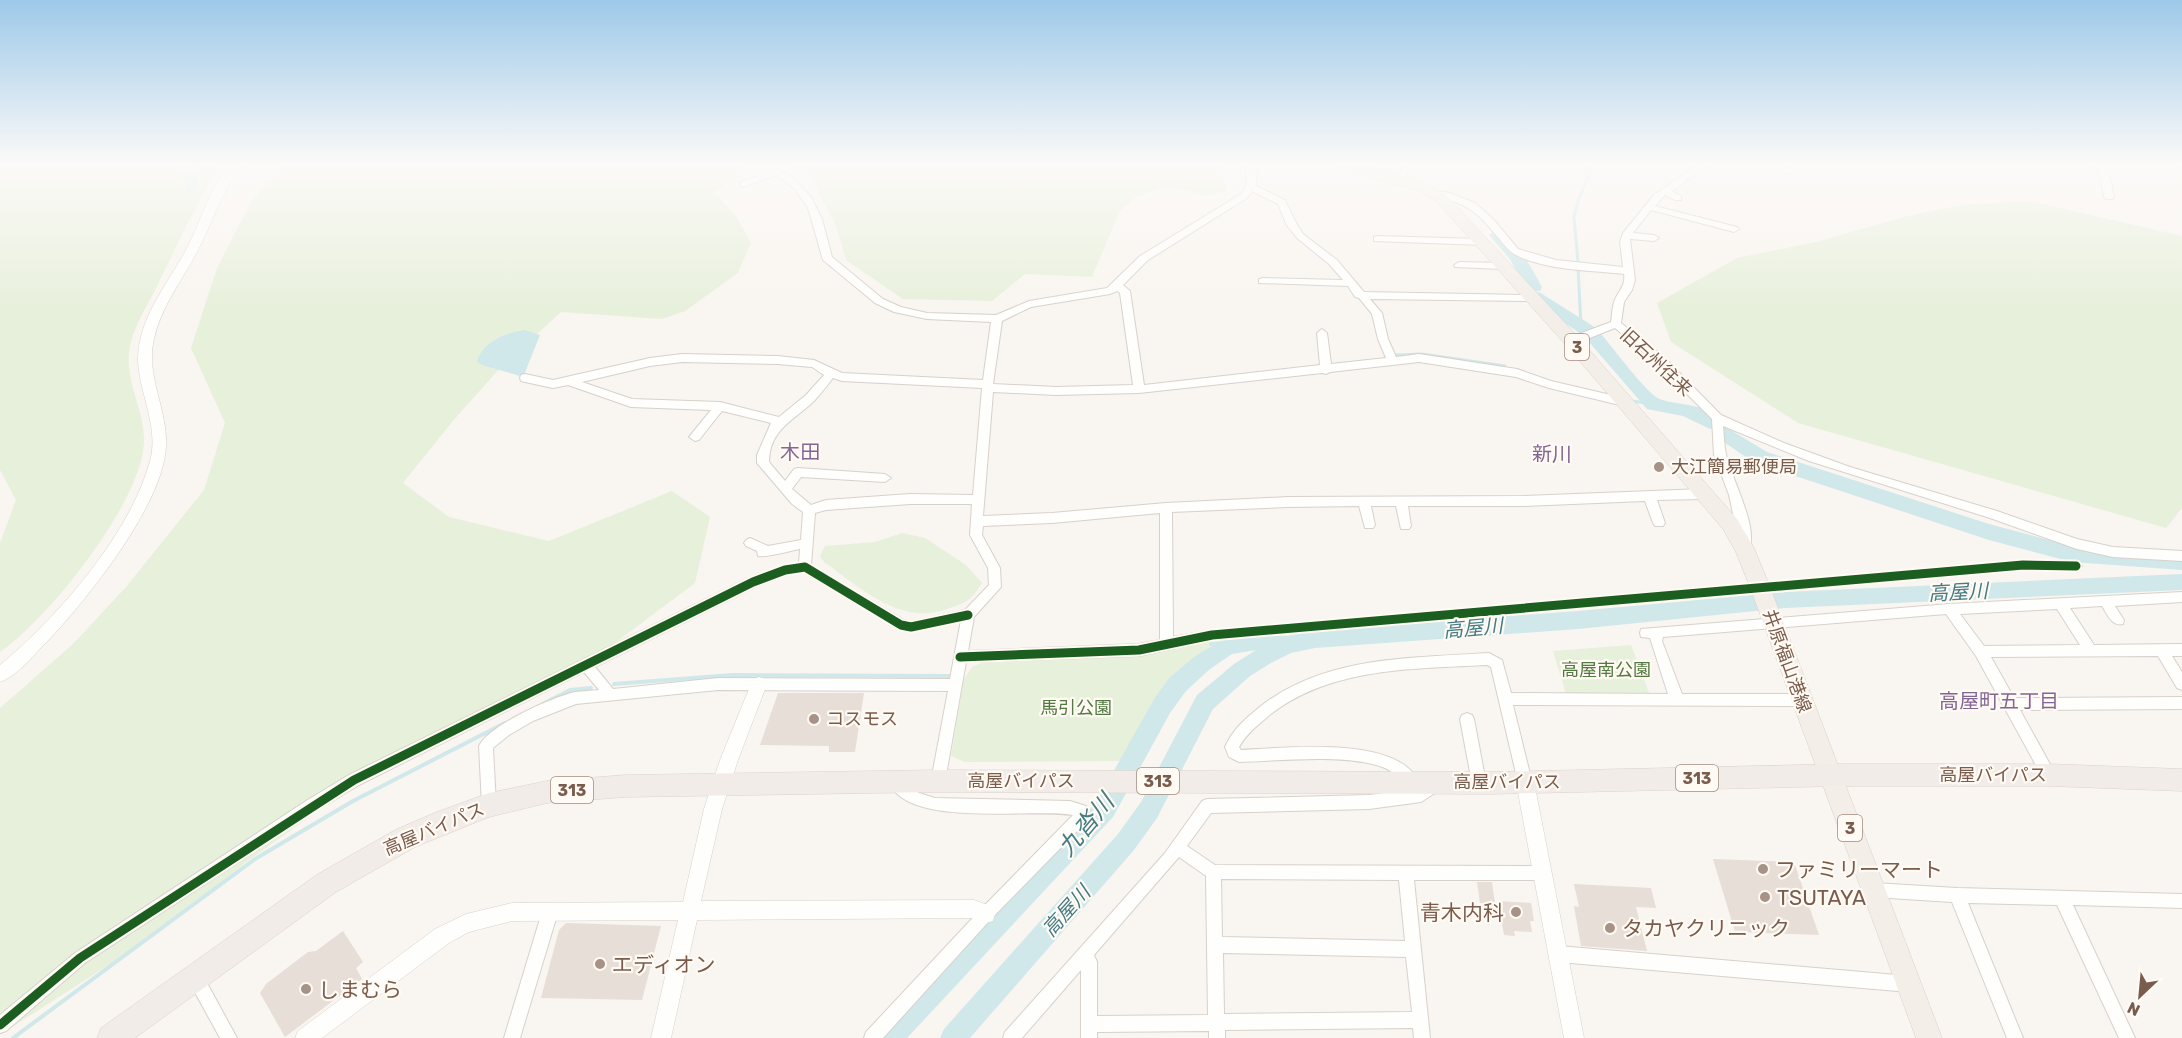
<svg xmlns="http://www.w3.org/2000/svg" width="2182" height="1038" font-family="Rubik,'Noto Sans JP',sans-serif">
<rect width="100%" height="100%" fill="#f9f5f0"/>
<!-- green -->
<g fill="#e7f0db">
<path d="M0 165H219C196 205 177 245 157 286 147 307 131 330 129 353 126 384 145 412 144 442 142 502 48 619 0 652V543L16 500 0 470Z"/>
<path d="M285 165H746L714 193 734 213 751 243 738 273 685 311 662 319 561 312 501 367 452 422 403 483 449 517 549 541 672 491 710 517 695 583 584 666 392 758 245 863 161 931 0 1035V708L73 644 126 587 204 490 225 423 191 348 217 268 251 202Z"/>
<path d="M788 165H1218L1226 191 1208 196 1167 186 1135 197 1119 213 1092 277 1025 274 992 301 903 299 846 260 836 226 811 178Z"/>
<path d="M2030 201 2182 236V508L2166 528 1798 423 1671 342 1657 303 1737 258 1816 242 1908 216 1962 205Z"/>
<path d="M902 533 925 538 966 565 982 583C971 601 967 602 947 609 900 626 861 588 824 562L820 556 825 546 875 542Z"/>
<path d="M1210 641 1216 648C1166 675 1152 714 1125 761L965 762 951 756 964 679 972 667 991 659 1168 649Z"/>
<path d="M1631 645 1649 693 1566 694 1553 651Z"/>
</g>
<!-- water -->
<g fill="#d0e8ea">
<path d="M187 165H203L194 191 187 192 185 189 188 184 178 175Z"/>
<path d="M524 330 540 335 524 375 520 376 482 365 477 362C482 342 505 333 524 330Z"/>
</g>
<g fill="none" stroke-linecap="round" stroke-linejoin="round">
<!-- stream-far1 -->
<g stroke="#d0e8ea" stroke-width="3">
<path d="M1578 262 1574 217 1579 198 1593 165"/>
<path d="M1578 267 1581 325"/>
<path d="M1396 355 1422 354 1505 366"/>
<path d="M1632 401 1653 404"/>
</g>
<!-- stream -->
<g stroke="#d0e8ea" stroke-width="4">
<path d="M1211 644 1239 642"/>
<path d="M614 684 733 675 949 676"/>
<path d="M543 704 570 690 591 688"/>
<path d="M13 1038 255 859 353 801 505 723"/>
</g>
<!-- river -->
<g fill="#d0e8ea" fill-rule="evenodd">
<path d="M1497 230C1515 235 1533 271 1542 287L1540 291H1528L1509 258 1489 235Z"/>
<path d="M1539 292 1593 326 1596 330 1594 332 1601 334C1614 349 1642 387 1656 397 1671 407 1707 400 1719 422L1716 427 1710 429 1683 416 1647 409 1589 342 1586 338 1588 336 1581 334 1533 301 1531 297 1533 293Z"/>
<path d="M1724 426 1767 452 1989 524 2072 546 2182 554V570L2072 562 1989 540 1753 462 1718 438 1715 433 1718 428Z"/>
<path d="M2182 574V590L1785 608 1578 629 1315 648 1291 653 1271 663 1250 676 1213 709 1157 818 1134 850 970 1038H940L944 1029 1118 834 1141 802 1197 695 1234 664 1256 650 1232 654 1210 669 1186 691 1170 713 1113 817 907 1038H876L880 1029 1097 801 1154 699 1170 677 1194 657 1227 637 1252 632 1287 636 1315 630 1578 611 1785 592Z"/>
</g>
</g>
<!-- building -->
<g fill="#e6ded7">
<path d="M778 693H864L855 752H829V746L760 745Z"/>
<path d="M1713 859 1794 862 1819 935 1735 932Z"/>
<path d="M1477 882H1492L1495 904 1480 903Z"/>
<path d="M1574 884 1651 888 1656 908 1636 907 1647 951 1581 946 1574 906 1579 907Z"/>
<path d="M1498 901 1531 903 1534 921H1530L1532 932 1514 931 1515 936 1504 935Z"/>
<path d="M566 923 661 926 642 1000 541 998 559 930Z"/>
<path d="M343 931 363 962 356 968 362 979 285 1037 260 993 266 984 308 952 316 951Z"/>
</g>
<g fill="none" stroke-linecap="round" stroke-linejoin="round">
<defs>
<g id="minor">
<path d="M1247 165H1257L1256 186 1285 200 1296 223 1303 234 1337 260 1364 292 1531 295 1536 298 1531 301 1370 299 1382 313 1388 339 1396 357 1419 354 1517 369 1551 381 1628 399 1630 402 1628 405 1624 406 1549 388 1516 377 1419 362 1330 372 1326 374 1322 373 1139 393 1056 395 993 392 983 516 1052 513 1166 503 1288 497 1524 496 1703 489 1709 494 1703 499 1657 500 1665 523 1663 526H1655L1653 523 1645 501 1524 506H1408L1411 526 1409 529H1401L1396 506H1371L1375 525 1373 528H1365L1359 506 1288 507 1172 512 1173 637 1212 630 2023 560 2076 561 2080 562 2082 566 2080 570 2076 571 2023 570 1212 640 1139 656 966 662 945 781 943 786 938 787 933 786 931 781 948 691 718 690 576 704 533 721 509 735 493 748 496 805 494 810 489 812 484 810 482 805 479 746C489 725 553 697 575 692 583 691 591 691 599 690L584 672 359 785 316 811 85 963 6 1031 0 1033V1015L75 953 306 801 349 775 749 578 785 565 799 563 800 549C790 551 765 558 758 556L757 551 746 546 744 543 746 540 750 538 768 546 801 540 803 512 792 504 757 463V455L771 423 722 411 699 440 695 441 689 437 711 410 631 407 568 385 553 388 525 382 521 381 520 378 521 375 525 374 553 380 650 358 682 354 778 356 814 360 842 373 983 380 991 322 927 319 894 312 875 303 823 260 808 208 795 189 776 175 744 187 741 186V182L777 169 792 177 811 197 822 219 832 257 883 299 901 307 927 313 996 315 1029 301 1107 288 1140 256 1241 194 1246 187ZM1252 191 1278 204 1286 224 1297 238 1329 264 1343 280 1263 278 1259 279V283L1348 286 1355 297 1359 298 1372 314 1378 339 1386 358 1331 364 1327 333 1322 329 1317 333 1320 365 1144 385 1130 291 1123 285 1148 260 1247 198ZM1117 291 1120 293 1133 385 1056 387 993 384 1002 321 1031 307 1110 294ZM682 362 778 364 812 367 824 375 806 395 779 417 720 402 632 399 582 382 650 366ZM833 378 842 381 982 388 973 495 910 494 826 500 811 505 792 489 801 477 885 482 891 478 885 474 798 468 794 469 785 481 769 462C769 429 795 420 815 400 821 393 827 386 833 378ZM910 504H972L970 535 988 568 989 585 965 610 911 622 904 620 811 565 815 513 826 510ZM1160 513V640L1139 644 968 651 974 617 1001 587 1000 568 982 535 983 526 1052 523ZM803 572 901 630 911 632 961 620 950 679 718 678 613 689 595 667 757 586 786 575Z"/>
<path d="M1405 165H1415L1401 182H1395L1393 180Z"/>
<path d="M1697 165H1708L1672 191 1681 196V200H1675L1665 195 1655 206 1737 227 1739 229 1734 232 1651 210 1633 233 1654 235 1659 238 1654 241 1630 239 1635 280 1632 290 1624 302 1621 323 1663 356 1721 415 1784 443 1850 467 1997 511 2077 539 2113 547 2182 551V561L2113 557 2077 549 1990 518 1809 461 1723 426C1724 435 1724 445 1726 454 1731 478 1759 527 1749 550H1741L1729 495 1714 455 1712 419 1655 362 1615 328 1572 345 1567 341 1568 338 1611 322C1612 316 1612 308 1614 302 1618 291 1626 286 1624 274 1589 270 1546 271 1514 254 1507 250 1501 240 1495 234 1475 209 1464 203 1434 196L1432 194 1437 191 1450 193 1475 203 1494 220 1518 249 1556 260 1623 267 1620 242 1623 233 1654 195Z"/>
<path d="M1777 165H1788L1795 171 1793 173H1787Z"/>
<path d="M2091 165H2101L2109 174 2114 197 2112 199H2106L2104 197 2100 175Z"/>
<path d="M1377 236 1482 239 1487 242 1482 245 1374 241V237Z"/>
<path d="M1459 262 1502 263 1507 266 1502 269 1455 267 1454 265Z"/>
<path d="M2182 592V602L2115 606 2124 620 2123 624C2112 627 2107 614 2102 606L2070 608 2094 645 2182 644V656H2172L2182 672V690L2177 688 2158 656 1991 657 2014 698 2182 697V709L2020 710 2056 775 2054 780 2049 781 2044 780 1976 656 1946 614 1663 637 1662 641 1682 694H1801L1806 696 1808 700 1806 704 1801 706 1513 705 1532 782 1530 787 1525 788 1520 787 1518 782 1491 667 1487 665C1414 669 1332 667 1271 714 1259 724 1247 733 1239 747L1241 750C1283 748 1397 735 1418 781L1416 786 1411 787C1401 784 1395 772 1385 768 1348 753 1280 761 1239 762L1229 757 1225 747C1233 729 1246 718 1261 706 1325 656 1411 658 1489 653L1502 660 1511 693 1668 694 1650 638 1641 637 1640 633 1641 629 1949 604ZM2057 609 2080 645 1984 646 1960 614Z"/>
<path d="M1467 713 1472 715 1474 719 1486 783 1484 788 1479 789 1474 788 1472 783 1460 719 1462 715Z"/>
<path d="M897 778 919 793 935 798 1070 801 1086 806 1090 815 1088 820 991 919 883 1038H864L866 1032 981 909 1073 815C1031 808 910 828 890 784L892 779Z"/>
<path d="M1436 778 1441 779 1443 784 1441 789 1421 802 1369 809 1211 813 1187 846 1215 865 1543 866 1548 868 1550 873 1548 878 1543 880H1414L1430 1038H1414L1413 1028 1225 1030V1038H1209V1031L1097 1032V1038H1081V970L1022 1038H1003L1005 1032 1165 853 1202 801 1207 799 1369 795 1418 789ZM1179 857 1206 876 1208 1015 1097 1016V962L1094 955ZM1221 879 1399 880 1405 941 1222 937ZM1223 953 1406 957 1412 1012 1224 1014Z"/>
<path d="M1874 883 1957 888 2182 894V908L2073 905 2135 1038H2119L2057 905 1968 903 2023 1038H2007L1952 902 1874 897 1869 895 1867 890 1869 885Z"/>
<path d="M550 905 555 907 558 912 520 1038H504L542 912 545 907Z"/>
<path d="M1559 946 1909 976 1915 978 1917 984 1915 990 1909 992 1559 962 1554 959 1551 954 1554 949Z"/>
<path d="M195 970 201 972 237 1038H220L187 978 189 972Z"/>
</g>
<g id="tertiary">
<path d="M229 165H241C221 193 212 224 196 254 181 282 161 307 154 339 145 375 168 410 166 446 164 506 80 609 38 651 28 662 14 677 0 682V665C58 617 133 531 151 457 158 424 138 390 138 358 139 314 172 279 190 242 202 216 211 188 229 165Z"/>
<path d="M759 677 765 679 767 684 738 760 722 809 701 901 974 900 993 907 995 914 993 921 986 923 974 918 697 920 671 1038H651L678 920 512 921 469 932 449 943 322 1038H295L298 1031 435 929 466 914 512 903 683 902 704 809 720 760 751 684 753 679Z"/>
<path d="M1525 774 1531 776 1534 782 1584 1038H1564L1516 782 1519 776Z"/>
</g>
<path id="primary" d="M1335 165C1371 165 1415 175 1446 195L1578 337 1737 519 1754 548 1770 587 1942 1038H1916L1750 587 1735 550 1723 529 1566 345 1436 201 1420 191 1337 168Z"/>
<path id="trunk" d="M1842 764H2049L2182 769V791L2049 786H1842L1492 794 938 792 626 797 547 803 489 817 415 847 336 892 135 1038H97L101 1028 318 874 397 829 437 812 489 793 547 781 626 775 938 770 1492 772Z"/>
</defs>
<!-- minor casing -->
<use href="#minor" stroke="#d7d1cb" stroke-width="2"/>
<!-- tertiary casing -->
<use href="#tertiary" stroke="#d7d1cb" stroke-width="1"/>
<!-- primary casing -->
<use href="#primary" stroke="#dad1cc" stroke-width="1"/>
<!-- trunk casing -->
<use href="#trunk" stroke="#dad1cc" stroke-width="1"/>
<!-- minor -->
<use href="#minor" fill="#fefefd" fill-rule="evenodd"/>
<!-- tertiary -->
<use href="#tertiary" fill="#fefefd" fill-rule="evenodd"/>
<!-- primary -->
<use href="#primary" fill="#f3eee8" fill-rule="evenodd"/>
<!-- trunk -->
<use href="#trunk" fill="#f2ece8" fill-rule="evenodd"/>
<defs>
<g id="cycleway">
<path d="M960 657 1139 650 1212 635 2023 565 2076 566"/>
<path d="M0 1025 80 958 354 780 753 582 785 570 805 567 901 625 911 627 968 615"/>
</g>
</defs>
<!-- cycleway casing -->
<use href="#cycleway" stroke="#fffaf3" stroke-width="13"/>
<!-- cycleway -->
<use href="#cycleway" stroke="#1b5e20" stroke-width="9"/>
</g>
<!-- sky -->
<linearGradient id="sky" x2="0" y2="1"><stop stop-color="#9ec9e9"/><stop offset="0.53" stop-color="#fcfaf8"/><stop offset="1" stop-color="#fcfaf8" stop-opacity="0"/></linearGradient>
<rect width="2182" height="310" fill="url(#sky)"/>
<!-- markers -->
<g fill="#a69286" stroke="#fffaf3" stroke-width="2">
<circle cx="1659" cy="467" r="6"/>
<circle cx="814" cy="719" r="6"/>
<circle cx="1763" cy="869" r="6"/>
<circle cx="1765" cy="897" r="6"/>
<circle cx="1516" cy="912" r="6"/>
<circle cx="1610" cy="928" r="6"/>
<circle cx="600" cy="964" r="6"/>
<circle cx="306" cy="989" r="6"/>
</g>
<g text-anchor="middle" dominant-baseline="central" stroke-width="4.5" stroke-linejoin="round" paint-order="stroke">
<!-- shield labels -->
<g fill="#fffaf3" stroke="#a28b7f" stroke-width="1.5">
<rect x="1565" y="334" width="24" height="26" rx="4.5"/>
<rect x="1676" y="765" width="42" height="26" rx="4.5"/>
<rect x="1137" y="768" width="42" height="26" rx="4.5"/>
<rect x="551" y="777" width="42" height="26" rx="4.5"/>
<rect x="1838" y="815" width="24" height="26" rx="4.5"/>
</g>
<g font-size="16" font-weight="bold" fill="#7a5c4d">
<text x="1577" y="347">3</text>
<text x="1697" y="778">313</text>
<text x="1158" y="781">313</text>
<text x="572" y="790">313</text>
<text x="1850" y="828">3</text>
</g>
<!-- street labels -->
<g font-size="18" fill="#7a5c4d" stroke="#fffaf3">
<text transform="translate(1656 362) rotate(43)">旧石州往来</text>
<text transform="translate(1787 661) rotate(70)">井原福山港線</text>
<text x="1993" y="775">高屋バイパス</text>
<text x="1021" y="781">高屋バイパス</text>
<text x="1507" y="782">高屋バイパス</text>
<text transform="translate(434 829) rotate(-23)">高屋バイパス</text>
</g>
<!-- poi labels -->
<g font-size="18" fill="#7a5c4d" stroke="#fffaf3" text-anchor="start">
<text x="1671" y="467">大江簡易郵便局</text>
<text x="826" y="719">コスモス</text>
</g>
<!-- park labels -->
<g font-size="18" fill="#537a41" stroke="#fffaf3">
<text x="1606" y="670">高屋南公園</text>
<text x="1076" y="708">馬引公園</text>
</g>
<!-- neighbourhood labels -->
<g font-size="20" fill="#846695" stroke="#fffaf3">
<text x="800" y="452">木田</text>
<text x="1552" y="454">新川</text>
<text x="1999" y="701">高屋町五丁目</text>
</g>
<!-- water labels -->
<g font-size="20" font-style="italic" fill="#437c86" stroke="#fffaf3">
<text transform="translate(1958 592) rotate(-3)">高屋川</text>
<text transform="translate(1473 628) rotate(-5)">高屋川</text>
<text transform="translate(1066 911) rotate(-48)">高屋川</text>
</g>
<!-- near-poi labels -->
<g font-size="21" fill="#7a5c4d" stroke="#fffaf3" text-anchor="start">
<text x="1775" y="869">ファミリーマート</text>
<text x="1777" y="897">TSUTAYA</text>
<text x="1504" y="912" text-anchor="end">青木内科</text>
<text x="1622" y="928">タカヤクリニック</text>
<text x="612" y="964">エディオン</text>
<text x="318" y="989">しまむら</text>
</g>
<!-- near-water labels -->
<g font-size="24" font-style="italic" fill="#437c86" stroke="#fffaf3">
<text transform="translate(1086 825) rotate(-50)">九沓川</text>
</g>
</g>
<!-- north arrow -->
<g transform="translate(2140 996) rotate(206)" stroke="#fffaf3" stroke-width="4.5" paint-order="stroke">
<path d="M0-4.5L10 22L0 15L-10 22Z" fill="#7a5c4d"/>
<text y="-9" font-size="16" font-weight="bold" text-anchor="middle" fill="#7a5c4d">N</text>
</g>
</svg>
